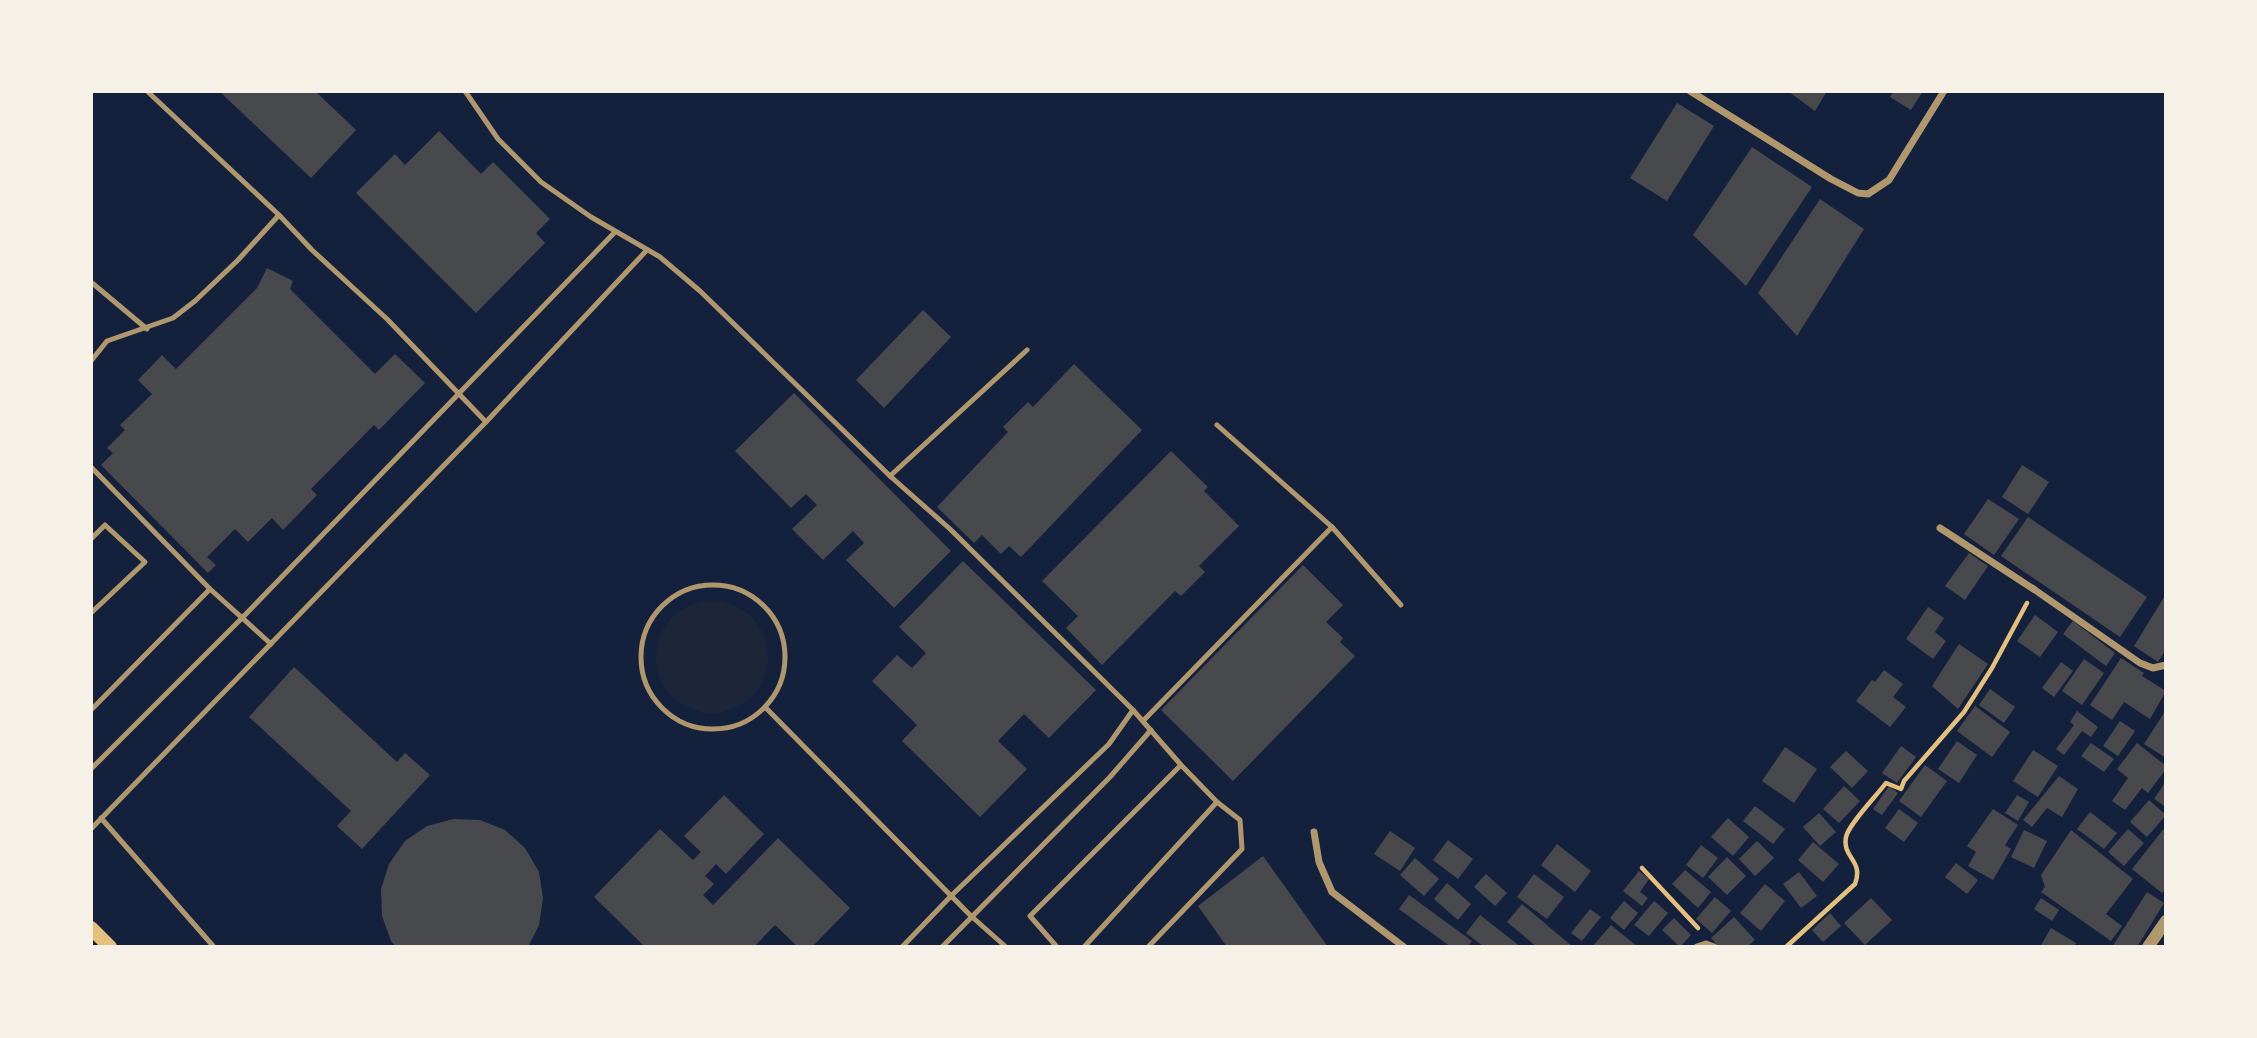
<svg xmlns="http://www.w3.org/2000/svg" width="2257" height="1038" font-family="'Noto Sans',sans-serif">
<rect width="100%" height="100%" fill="#14213d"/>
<!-- green -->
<circle fill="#1d2539" cx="712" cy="657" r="56"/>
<!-- building -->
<g fill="#48494c">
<path d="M219 91H315L356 130 311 178Z"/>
<path d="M1788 91H1827L1815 111Z"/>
<path d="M1894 91H1923L1911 110 1890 97Z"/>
<path d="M1677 103 1714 126 1667 201 1630 178Z"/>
<path d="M439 131 481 174 493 162 550 219 536 233 545 243 476 313 356 193 395 154 405 165Z"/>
<path d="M1752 147 1812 187 1746 286 1693 235Z"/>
<path d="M1820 199 1864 229 1797 336 1758 293Z"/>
<path d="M267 268 293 281 290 289 375 374 395 354 425 383 379 430 374 425 311 489 317 495 283 530 272 518 248 542 235 529 207 557 216 565 208 573 101 465 113 453 107 448 125 430 120 425 152 394 138 380 162 355 176 369 257 288Z"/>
<path d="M923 310 951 337 884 408 856 380Z"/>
<path d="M1074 364 1142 430 1021 557 1009 546 1001 554 982 535 974 543 937 507 1008 432 1003 427 1028 402 1033 407Z"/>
<path d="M794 393 951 551 894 608 846 560 864 543 853 531 823 560 792 529 817 505 806 494 791 508 735 451Z"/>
<path d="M1171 451 1208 487 1204 491 1239 526 1199 566 1205 572 1181 596 1175 591 1102 665 1066 628 1078 616 1042 581Z"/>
<path d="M2022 465 2049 482 2028 514 2002 497Z"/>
<path d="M1988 499 2019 519 1994 555 1964 534Z"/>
<path d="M2028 517 2147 597 2120 637 2001 556Z"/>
<path d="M1969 553 1988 566 1965 600 1945 586Z"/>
<path d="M963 561 1096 690 1049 738 1024 714 998 741 1027 769 980 817 902 741 917 725 872 681 897 655 912 668 926 653 899 627Z"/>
<path d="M1303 565 1343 605 1326 622 1343 638 1340 642 1355 656 1233 781 1161 710Z"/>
<path d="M2166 594V649L2158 662 2134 646Z"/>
<path d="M1928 607 1944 618 1935 632 1946 641 1933 659 1906 639Z"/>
<path d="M2035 615 2058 632 2040 657 2017 641Z"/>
<path d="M2073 621 2115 653 2106 666 2063 634Z"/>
<path d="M1959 644 1988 664 1958 709 1932 686Z"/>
<path d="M2121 658 2144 673 2142 676 2166 691 2150 719 2124 702 2112 720 2090 705Z"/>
<path d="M2084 659 2104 673 2082 705 2062 691Z"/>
<path d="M2061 662 2073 671 2054 697 2042 688Z"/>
<path d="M294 667 397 762 405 753 430 775 362 849 337 826 351 811 249 717Z"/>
<path d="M1884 670 1903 684 1893 697 1906 707 1890 727 1856 701 1872 680 1875 682Z"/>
<path d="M1990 689 2015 707 2004 723 1979 705Z"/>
<path d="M1975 706 2010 732 1992 757 1957 731Z"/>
<path d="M2077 711 2098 727 2091 737 2082 731 2064 755 2056 749 2074 725 2070 722Z"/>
<path d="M2164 713 2166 714V758L2144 744Z"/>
<path d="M2120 721 2135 731 2118 756 2103 746Z"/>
<path d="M1957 741 1977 755 1959 783 1938 769Z"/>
<path d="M2091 743 2114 759 2104 772 2081 756Z"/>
<path d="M2137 743 2166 766V769L2148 793 2142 788 2125 810 2112 801 2128 778 2117 769Z"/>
<path d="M1901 746 1916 757 1897 783 1882 773Z"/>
<path d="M1785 747 1817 769 1794 803 1762 781Z"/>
<path d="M2033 750 2058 766 2038 797 2013 781Z"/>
<path d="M1846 751 1868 771 1852 788 1830 767Z"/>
<path d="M1925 765 1947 781 1921 817 1899 801Z"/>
<path d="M2059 776 2078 789 2062 817 2047 808 2032 827 2023 820Z"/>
<path d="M2166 781V807L2154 799Z"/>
<path d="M1844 786 1860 801 1839 823 1823 809Z"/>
<path d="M1889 786 1898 793 1882 815 1873 809Z"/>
<path d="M724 795 764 834 726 874 716 864 705 876 714 884 703 895 713 905 778 838 850 908 812 947H798L775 925 754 947H645L594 897 660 829 693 860 701 852 684 836Z"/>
<path d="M2017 795 2029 802 2018 821 2005 813Z"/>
<path d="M2149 800 2166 815 2147 837 2130 822Z"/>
<path d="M1755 806 1785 829 1773 844 1743 821Z"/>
<path d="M1899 809 1918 823 1904 842 1885 828Z"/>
<path d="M1993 809 2018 825 2005 845 2011 849 1993 880 1968 866 1976 852 1967 846Z"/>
<path d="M2090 812 2117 833 2104 849 2077 829Z"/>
<path d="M1819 813 1836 832 1820 846 1803 827Z"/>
<path d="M1728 818 1749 837 1733 856 1711 837Z"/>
<path d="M453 819 480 820 505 830 525 848 539 872 543 898 539 925 528 947H396L391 941 382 916 381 889 389 864 405 841 427 826Z"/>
<path d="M2166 826V889L2162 893 2132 869Z"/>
<path d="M2128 829 2144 843 2124 866 2108 852Z"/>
<path d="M2024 830 2047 841 2034 868 2011 857Z"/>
<path d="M2071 830 2133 879 2106 914 2122 926 2111 941 2041 892 2045 887 2041 875Z"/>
<path d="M1390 831 1415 848 1400 871 1374 854Z"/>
<path d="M1448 840 1473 859 1458 879 1433 860Z"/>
<path d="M1757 841 1774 858 1755 876 1739 859Z"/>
<path d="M1813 842 1839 864 1823 882 1798 860Z"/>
<path d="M1557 844 1591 871 1575 892 1541 865Z"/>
<path d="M1701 845 1718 858 1703 878 1686 865Z"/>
<path d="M1263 856 1328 947H1227L1198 906Z"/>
<path d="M1727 857 1746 876 1727 895 1708 877Z"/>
<path d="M1415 858 1439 879 1424 896 1400 875Z"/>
<path d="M1956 863 1978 880 1967 894 1945 877Z"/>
<path d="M1685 870 1711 892 1698 908 1672 884Z"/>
<path d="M1639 871 1649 879 1640 892 1648 898 1642 906 1623 891Z"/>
<path d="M1799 872 1817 896 1801 908 1783 884Z"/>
<path d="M1486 874 1507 893 1495 906 1474 887Z"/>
<path d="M1534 874 1564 897 1547 919 1517 897Z"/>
<path d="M1447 883 1471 904 1458 920 1434 899Z"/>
<path d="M1765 884 1785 901 1761 931 1740 913Z"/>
<path d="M2147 892 2164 903 2137 947H2112Z"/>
<path d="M1409 895 1472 941 1467 947H1451L1399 909Z"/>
<path d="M1715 897 1731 911 1712 933 1696 919Z"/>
<path d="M1871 898 1892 920 1865 945 1844 923Z"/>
<path d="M2041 898 2059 910 2052 921 2034 909Z"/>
<path d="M1624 901 1638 913 1624 930 1610 918Z"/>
<path d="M1654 901 1668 913 1649 936 1634 925Z"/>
<path d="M1522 904 1573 947H1537L1507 922Z"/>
<path d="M1590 909 1601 917 1582 941 1571 933Z"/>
<path d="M1830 913 1841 926 1823 942 1812 930Z"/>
<path d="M1480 915 1521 947H1484L1466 933Z"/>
<path d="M1734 917 1755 940 1747 947H1719L1711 938Z"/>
<path d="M1674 918 1691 935 1680 947 1662 930Z"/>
<path d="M1611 925 1638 947H1592Z"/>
<path d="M2051 928 2076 943 2074 947H2040Z"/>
</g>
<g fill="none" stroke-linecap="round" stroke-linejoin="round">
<!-- path -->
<g stroke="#e5c07b" stroke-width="4.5">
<path d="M1642 868 1698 928"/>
<path d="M1786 947 1855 884C1864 860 1842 858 1846 837 1848 825 1877 795 1886 783L1901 789 1904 781 1964 712 1992 668 2027 603"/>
</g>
<!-- service -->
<g stroke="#b1986c" stroke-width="5">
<path d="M147 91 279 215"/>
<path d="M465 91 498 139 541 182 591 217 660 257 700 291 890 476 950 529 1133 710 1181 765 1217 802 1240 820 1242 849 1148 947"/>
<path d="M91 282 147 329"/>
<path d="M91 361 107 341 173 318 195 301 238 260 279 215 312 250 387 319 486 422"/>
<path d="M91 467 210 589 271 644"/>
<path d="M890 476 1027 350"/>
<path d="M1332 527 1401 605"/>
<path d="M91 539 105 525 145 562 91 613"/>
<circle cx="713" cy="657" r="72"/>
<path d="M765 707 971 916 1006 947"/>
<path d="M91 710 210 589"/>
<path d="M1143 721 1332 527 1217 425"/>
<path d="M91 769 243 617 615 232"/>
<path d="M101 818 214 947"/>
<path d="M91 829 486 422 647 250"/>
<path d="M902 947 952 895 1109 744 1133 710"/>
<path d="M942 947 1110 777 1151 730"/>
<path d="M1057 947 1030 916 1181 765"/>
<path d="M1084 947 1217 802"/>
</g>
<!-- minor -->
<g stroke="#b1986c" stroke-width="7">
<path d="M1690 91 1831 179 1858 193 1868 194 1889 180 1944 91"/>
<path d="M1940 528 2035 590 2140 663 2153 668 2166 665"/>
<path d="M1314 832 1319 862 1332 892 1404 947"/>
<path d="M1697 947 1706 944 1714 947"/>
</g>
<!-- tertiary -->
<path stroke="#b1986c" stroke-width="12" d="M2148 947 2166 921"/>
<!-- secondary -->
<path stroke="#e5c07b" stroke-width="14" d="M91 928 110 947"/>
</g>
<!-- border -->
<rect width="2257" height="1038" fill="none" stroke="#f6f1e7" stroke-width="186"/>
</svg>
